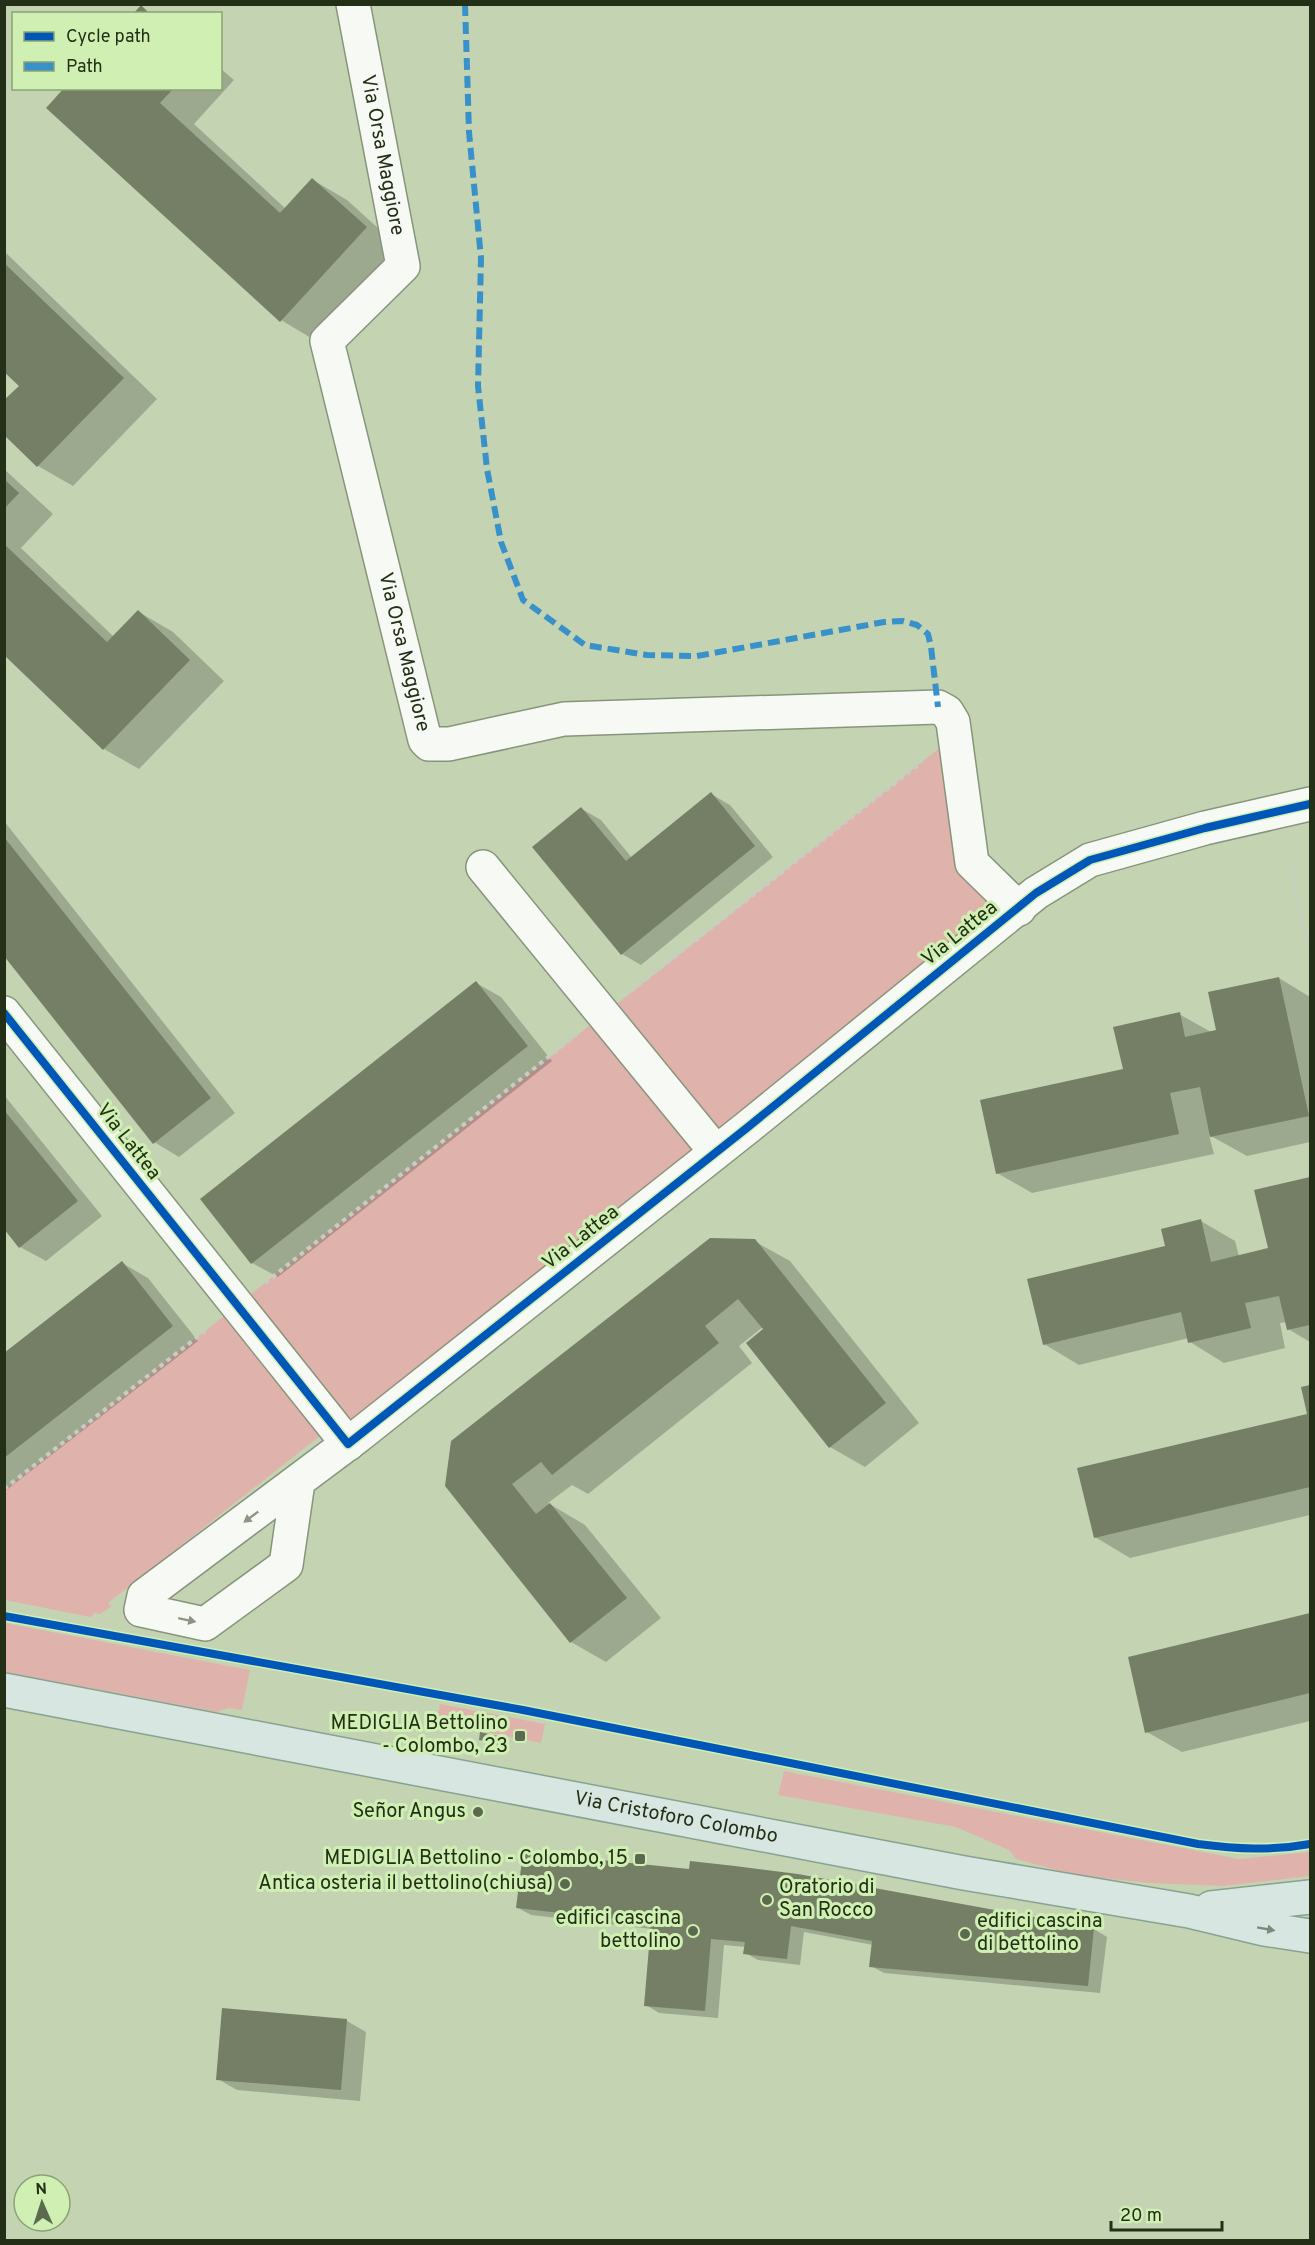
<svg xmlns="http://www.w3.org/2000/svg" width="1315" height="2245" font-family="Overpass,sans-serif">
<rect width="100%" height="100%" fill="#c4d4b3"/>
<!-- green -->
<g fill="#dfb3ac">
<path d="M956 735 972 862 1019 909 348 1444 237 1305Z"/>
<path d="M234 1308 330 1428 108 1603 111 1607 100 1614 95 1613 90 1617 5 1600V1489Z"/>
<path d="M5 1623 250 1670 242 1710 228 1708 217 1712 5 1672Z"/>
<path d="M440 1704 545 1724 541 1743 437 1722Z"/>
<path d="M784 1771 1239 1859 1310 1852V1876L1224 1886 1148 1883 1074 1875 1016 1859 1009 1850 956 1827 778 1795Z"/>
</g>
<!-- shadow -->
<g fill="#0003">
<path d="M220 68 234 80 194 124 286 209 313 180 347 200 400 248 316 341 281 320 66 88H220Z"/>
<path d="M4 251 157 399 73 486 38 466 21 386 4 370Z"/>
<path d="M4 469 53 514 21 548 114 637 139 612 173 632 224 681 139 769 104 749 4 653Z"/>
<path d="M711 794 730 805 773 857 641 965 622 954 582 809 601 820 632 858Z"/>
<path d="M4 821 235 1113 179 1157 154 1142 4 953Z"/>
<path d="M1279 978 1310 997V1142L1247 1156 1209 1135 1214 1154 1032 1193 997 1173 1125 1070 1179 1014 1211 1032 1217 1031Z"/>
<path d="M476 983 501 997 552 1061 278 1277 252 1263Z"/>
<path d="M4 1095 102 1216 46 1261 20 1247 4 1227Z"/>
<path d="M1310 1179V1342L1288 1329 1287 1322 1280 1323 1285 1348 1224 1363 1190 1342 1189 1338 1079 1365 1044 1344 1201 1221 1235 1241 1239 1256 1269 1249 1256 1192Z"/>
<path d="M754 1241 790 1261 919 1423 865 1467 830 1447 763 1327 739 1346 752 1363 588 1494 572 1485 548 1503 585 1525 661 1618 606 1662 571 1642 446 1485Z"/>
<path d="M122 1263 148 1278 198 1341 4 1492V1355Z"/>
<path d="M1310 1387V1515L1130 1558 1095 1537 1309 1415 1302 1388Z"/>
<path d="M1310 1615V1721L1182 1752 1147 1732 1129 1658Z"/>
<path d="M497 1737 503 1741 502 1746 486 1743 480 1739Z"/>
<path d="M518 1908 1094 1929 1107 1937 1100 1993 884 1973 871 1966 873 1945 804 1932 800 1965 758 1960 745 1953 746 1947 724 1945 718 2018 659 2013 646 2005 652 1929 531 1915Z"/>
<path d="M224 2010 347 2021 366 2032 360 2101 237 2090 218 2079Z"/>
</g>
<!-- building -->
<g fill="#747f66">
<path d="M141 5 150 14H133Z"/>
<path d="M64 88H174L160 103 280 213 312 178 367 227 280 322 46 108Z"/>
<path d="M4 263 124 378 37 467 4 435V400L19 386 4 372Z"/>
<path d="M4 479 19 493 4 509Z"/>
<path d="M4 544 107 642 138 610 190 660 103 750 4 655Z"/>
<path d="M711 792 755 846 621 955 532 847 581 807 626 861Z"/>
<path d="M4 837 211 1098 153 1144 4 956Z"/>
<path d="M1279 977 1309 1116 1210 1137 1200 1087 1170 1093 1179 1134 996 1174 980 1100 1123 1069 1113 1027 1180 1012 1185 1037 1216 1030 1208 992Z"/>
<path d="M476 981 528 1046 251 1264 200 1199Z"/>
<path d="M4 1110 78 1201 19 1248 4 1229Z"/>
<path d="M1310 1177V1325L1287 1330 1279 1296 1245 1303 1251 1328 1188 1343 1181 1312 1043 1345 1027 1279 1165 1246 1161 1229 1201 1219 1211 1262 1268 1248 1254 1190Z"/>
<path d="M710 1238 755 1239 886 1403 829 1448 746 1343 763 1329 738 1299 705 1326 719 1343 552 1475 541 1462 512 1484 536 1514 550 1503 627 1598 570 1643 445 1486 451 1441Z"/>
<path d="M122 1261 173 1326 4 1458V1353Z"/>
<path d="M1310 1385V1487L1094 1538 1077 1468 1307 1414 1301 1387Z"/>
<path d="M1310 1613V1693L1145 1733 1128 1657Z"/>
<path d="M480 1732 498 1736 496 1743 479 1740Z"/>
<path d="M523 1852 689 1869 690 1861 735 1866 798 1874 1094 1928 1088 1986 869 1967 872 1941 791 1926 787 1959 743 1954 745 1942 711 1939 705 2011 644 2006 651 1923 516 1908Z"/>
<path d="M222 2008 347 2019 341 2090 216 2080Z"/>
</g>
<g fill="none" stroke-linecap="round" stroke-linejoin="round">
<defs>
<g id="minor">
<path id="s1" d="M353 4 403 266 327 341 425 740 429 744H449L564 719 938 707 947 712 953 722 972 863 1019 909"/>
<path d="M483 867 716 1152"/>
<path d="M4 1013 348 1444"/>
<path d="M298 1482 286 1565 205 1624 141 1610 144 1596 358 1436 748 1127 1036 893 1090 860 1205 828 1310 804"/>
</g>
<g id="major">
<path id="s2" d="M4 1690 964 1873 1189 1911 1264 1929 1310 1936"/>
<path d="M1211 1908 1310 1897"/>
</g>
</defs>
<!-- minor casing -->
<use href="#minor" stroke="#88947b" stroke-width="36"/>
<!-- major casing -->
<use href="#major" stroke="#86a291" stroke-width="36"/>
<!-- path -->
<g stroke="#c8cdc4" stroke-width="4" stroke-dasharray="4.5 4.5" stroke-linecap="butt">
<path d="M1290 868 1310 953"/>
<path d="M631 991 922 762"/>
<path d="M265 1283 576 1035"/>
<path d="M4 1489 210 1327"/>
</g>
<!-- minor -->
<use href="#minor" stroke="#f6f9f4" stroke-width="33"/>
<!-- major -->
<use href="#major" stroke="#d8e6e1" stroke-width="33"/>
<!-- quiet -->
<path stroke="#3991c9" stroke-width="6" stroke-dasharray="12 6" stroke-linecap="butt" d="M465 4 469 132 481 258 478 386 487 469 501 542 523 600 585 645 647 655 697 656 884 622 903 621 917 625 928 634 931 647 938 707"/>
<defs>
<g id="cycleway">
<path d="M4 1013 348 1444 748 1127 1036 893 1090 860 1205 828 1310 804"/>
<path d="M4 1616 523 1710 1198 1844C1236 1849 1272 1851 1310 1844"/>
</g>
</defs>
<!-- cycleway casing -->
<use href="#cycleway" stroke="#d0efb3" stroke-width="11"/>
<!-- cycleway -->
<use href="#cycleway" stroke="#0057b8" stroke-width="8"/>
</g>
<!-- one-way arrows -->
<defs><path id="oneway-solid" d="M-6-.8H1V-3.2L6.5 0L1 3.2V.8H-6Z" transform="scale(1.5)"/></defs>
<g fill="#8c9486">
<use href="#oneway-solid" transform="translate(251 1517) rotate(143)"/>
<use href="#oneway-solid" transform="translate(187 1620) rotate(12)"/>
</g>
<use fill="#7e8a7c" href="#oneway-solid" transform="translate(1266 1929) rotate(10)"/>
<!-- markers -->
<g fill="#5b694e" stroke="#d0efb3" stroke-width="2">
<rect x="514" y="1730" width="12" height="12" rx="3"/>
<circle cx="478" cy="1812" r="6"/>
<rect x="634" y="1853" width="12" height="12" rx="3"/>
<circle cx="565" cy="1884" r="6"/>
<circle cx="767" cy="1900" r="6"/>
<circle cx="693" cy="1931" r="6"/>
<circle cx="965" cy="1934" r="6"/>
</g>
<g text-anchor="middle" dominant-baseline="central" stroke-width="6" stroke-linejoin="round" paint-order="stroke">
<!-- street labels -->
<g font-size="20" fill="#232f17" stroke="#d0efb3">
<text stroke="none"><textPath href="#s1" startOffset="154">Via Orsa Maggiore</textPath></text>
<text stroke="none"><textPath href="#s1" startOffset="694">Via Orsa Maggiore</textPath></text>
<text transform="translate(960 934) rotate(-39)">Via Lattea</text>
<text transform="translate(128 1142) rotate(52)">Via Lattea</text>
<text transform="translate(581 1238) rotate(-38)">Via Lattea</text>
<text stroke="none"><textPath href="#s2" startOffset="684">Via Cristoforo Colombo</textPath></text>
</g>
<!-- poi labels -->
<g font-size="20" fill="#232f17" stroke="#d0efb3" text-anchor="end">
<text x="508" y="1724">MEDIGLIA Bettolino<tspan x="508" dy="23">- Colombo, 23</tspan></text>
<text x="466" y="1812">Señor Angus</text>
<text x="628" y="1859">MEDIGLIA Bettolino - Colombo, 15</text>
<text x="553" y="1884">Antica osteria il bettolino(chiusa)</text>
<text x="779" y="1888" text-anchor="start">Oratorio di<tspan x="779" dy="23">San Rocco</tspan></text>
<text x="681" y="1919">edifici cascina<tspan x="681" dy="23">bettolino</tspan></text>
<text x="977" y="1922" text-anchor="start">edifici cascina<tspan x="977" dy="23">di bettolino</tspan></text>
</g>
</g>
<!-- border -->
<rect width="1315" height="2245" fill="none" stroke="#232f17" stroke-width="12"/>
<!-- legend -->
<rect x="12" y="12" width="210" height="78" fill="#d0efb3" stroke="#8ba275" stroke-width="1.5"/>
<rect x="24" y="32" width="30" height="9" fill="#0057b8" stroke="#8ba275" stroke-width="1.5"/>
<text x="66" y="42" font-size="18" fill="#232f17">Cycle path</text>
<rect x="24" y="62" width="30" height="9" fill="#3991c9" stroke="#8ba275" stroke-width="1.5"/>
<text x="66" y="72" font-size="18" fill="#232f17">Path</text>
<!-- north arrow -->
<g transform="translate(42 2203) rotate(357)"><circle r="28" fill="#d0efb3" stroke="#8ba275" stroke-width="1.5"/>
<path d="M0-4.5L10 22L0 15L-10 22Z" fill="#5b694e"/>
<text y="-9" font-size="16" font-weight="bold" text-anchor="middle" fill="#232f17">N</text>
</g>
<!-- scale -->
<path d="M1111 2221v9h111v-9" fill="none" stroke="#232f17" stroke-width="3"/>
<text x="1120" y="2221" font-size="18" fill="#232f17" stroke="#d0efb3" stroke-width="4.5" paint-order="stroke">20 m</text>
</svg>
